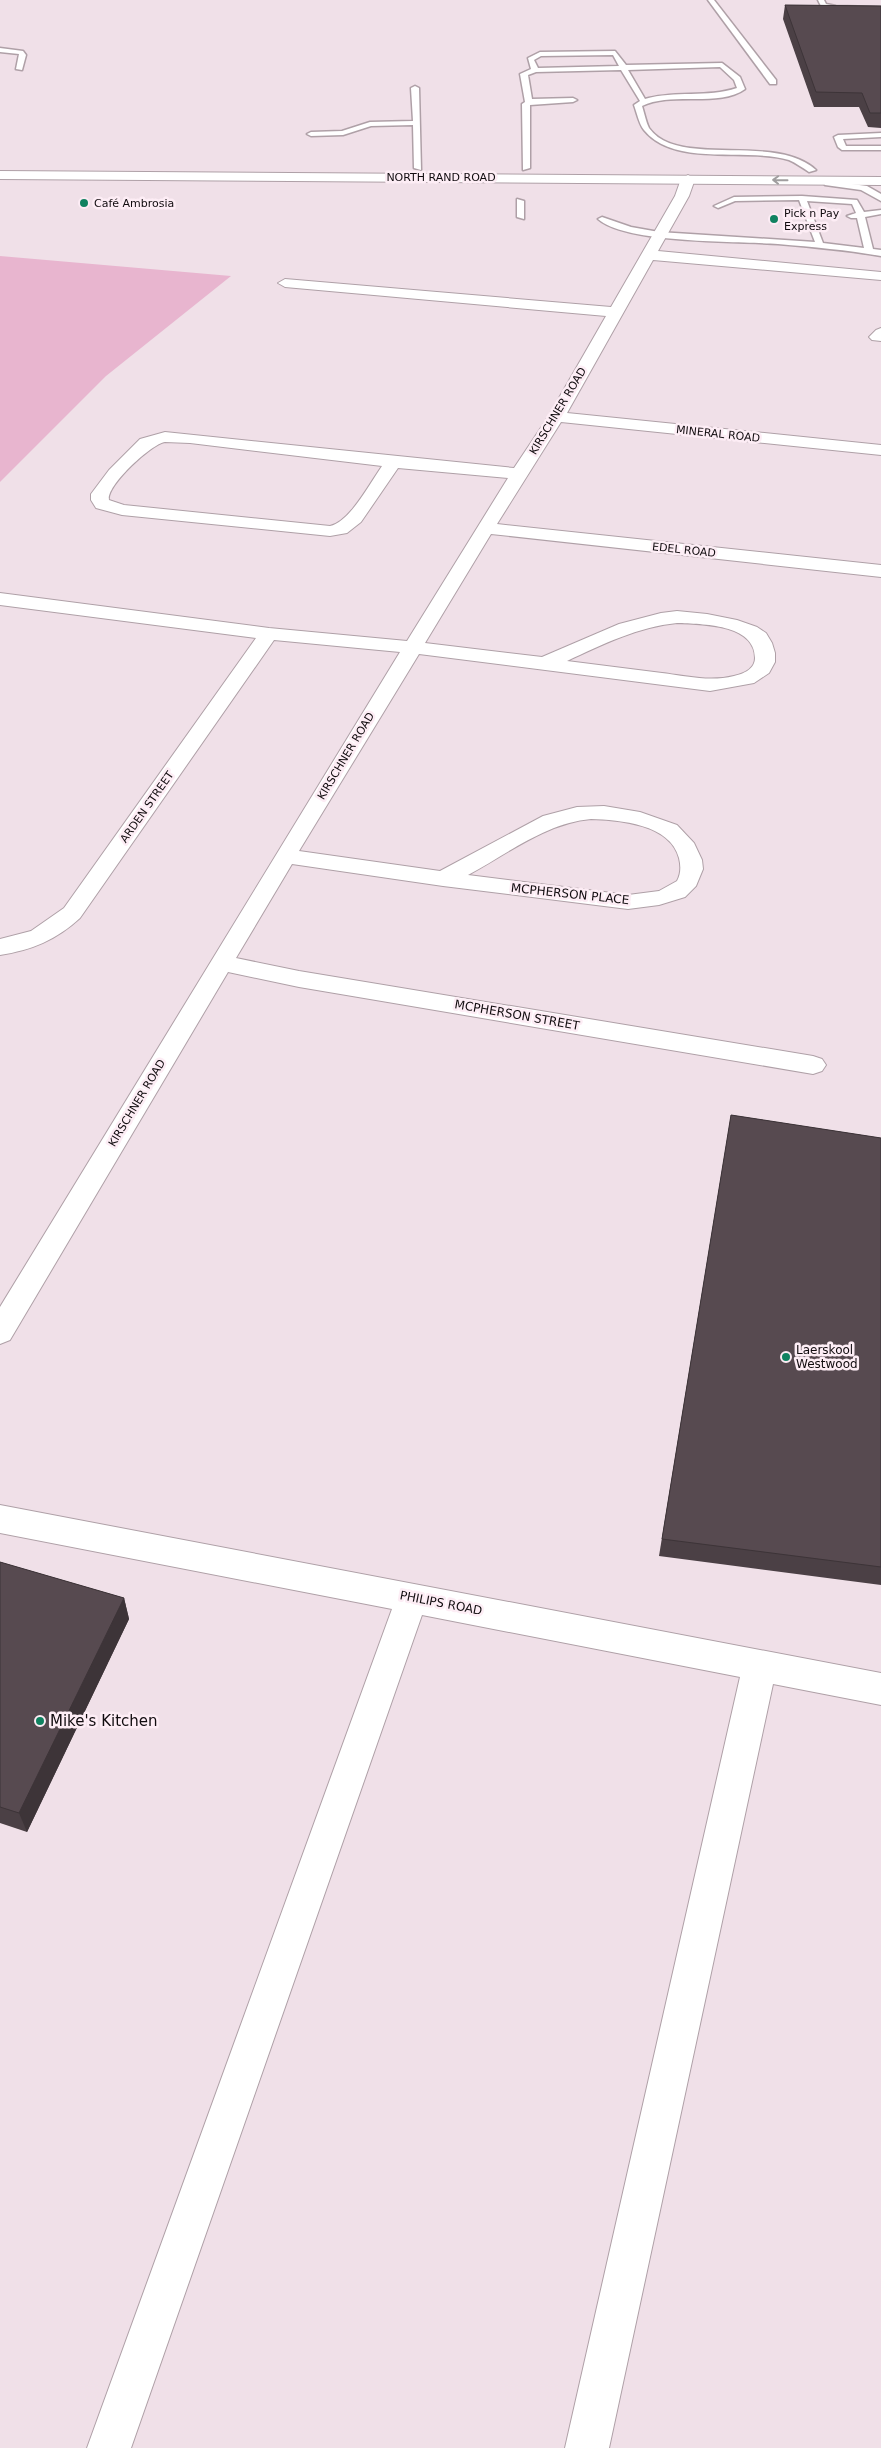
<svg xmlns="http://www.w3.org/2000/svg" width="881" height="2448" font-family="'DejaVu Sans',sans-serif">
<rect width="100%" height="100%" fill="#f0e0e8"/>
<!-- green -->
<path fill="#e8b5cf" d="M0 256 231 276 106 376 0 482Z"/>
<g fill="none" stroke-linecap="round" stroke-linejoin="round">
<defs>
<g id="service">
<path d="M708 0H714L776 80V84H770Z"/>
<path d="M818 0H824L826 4 836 6 881 7V11L836 10 821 6Z"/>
<path d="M0 48 23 51 26 55 22 70 16 69 19 54 0 52Z"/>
<path d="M615 51 626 65 722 63 740 77 745 89C719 108 673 91 642 106 644 112 646 122 649 128 678 169 775 132 816 170L809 172C803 168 796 163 789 160 746 147 675 168 644 130 639 124 637 113 634 105L640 101 621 70 536 72 528 75 532 99 573 98 577 100 573 102 530 105V168L523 170 522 104 525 102 520 74 531 69 528 58 540 52ZM613 55 619 66 538 68 534 60 541 56ZM720 67 734 80 737 88C707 98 675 90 645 99L628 70Z"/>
<path d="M415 86 419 88 421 170 414 168 413 125 371 126 343 135 311 136 307 134 311 132 342 131 370 122 413 121 411 88Z"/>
<path d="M881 133V137L843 139 846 146H881V150H842L838 147 834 137 838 135Z"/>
<path d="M828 181 867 186 881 194V201L861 190 825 185 824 183Z"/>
<path d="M802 196 857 200 864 212 881 210V214L865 217 873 249 881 250V256C847 250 813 247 778 244 738 241 626 244 598 219L602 217 631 227 659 232 815 242 799 200 735 201 718 208 714 206 734 197ZM807 201 852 204 856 213 847 216 851 218H857L864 248 823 243Z"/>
<path d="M517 199 524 201V219L517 217Z"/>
</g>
<g id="minor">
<path d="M688 175 695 179 689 196 658 251 881 272V280L653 260 567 413 881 445V455L561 422 497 524 881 565V577L491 534 425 643 542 657 619 624 661 613 677 611 707 614 737 620 757 627 766 633 772 643 775 653V662L769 673 754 683 710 691 419 654 299 851 440 871 543 816 577 807 604 806 640 812 677 825 694 843 702 860 703 869 696 886 685 897 659 905 628 909 443 886 292 864 236 958 299 971 813 1056 822 1059 826 1065 822 1071 813 1074 299 987 228 972 10 1340 0 1344V1307L400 652 274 640 80 918C56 940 32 950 0 955V939L31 931 64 908 256 638 0 605V593L269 628 407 641 508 478 398 468 361 522 347 533 330 536 122 515 96 508 91 500V494L109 470 140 439 165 432 514 468 548 417 606 316 285 287 278 283 285 279 611 307 675 196 681 179ZM165 442 190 443 382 466C370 483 350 522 330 526L124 505 109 500C106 486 151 444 165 442ZM677 623C702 624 755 624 755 658 755 669 743 674 734 676 710 682 686 676 662 673 630 669 599 665 567 661 603 644 638 627 677 623ZM591 819C620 820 670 824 679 858 681 866 681 874 677 881L659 891 628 895 468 875C507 854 546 823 591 819Z"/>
<path d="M881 328V341L872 340 869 337 876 330Z"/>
<path d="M0 1505 881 1673V1705L773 1684 609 2448H565L740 1677 422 1615 131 2448H87L392 1609 0 1533Z"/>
</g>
<path id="secondary" d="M0 171 881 177V185L0 179Z"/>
</defs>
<!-- service casing -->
<use href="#service" stroke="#afa0a7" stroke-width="3"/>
<!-- minor casing -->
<use href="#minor" stroke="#afa0a7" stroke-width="2"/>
<!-- secondary casing -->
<use href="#secondary" stroke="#afa0a7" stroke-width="2"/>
<!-- service -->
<use href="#service" fill="#fff" fill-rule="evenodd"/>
<!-- minor -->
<use href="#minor" fill="#fff" fill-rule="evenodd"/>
<!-- secondary -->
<use href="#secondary" fill="#fff" fill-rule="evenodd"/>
</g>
<!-- wall -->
<g fill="#4b4045">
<path d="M785 5 881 6V128L868 127 859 107H814L783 19Z"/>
<path d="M731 1115 881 1138V1585L659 1556Z"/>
<path d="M0 1562 124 1598 129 1619 27 1832 0 1823Z"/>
</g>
<!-- shaded-wall -->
<path fill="#3d3438" d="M124 1598 129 1619 27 1832 19 1813Z"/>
<!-- building -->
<g fill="#574a50" stroke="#3d3438">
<path d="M785 5 881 6V113H870L862 93 816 92Z"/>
<path d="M731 1115 881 1138V1567L662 1539Z"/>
<path d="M0 1562 124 1598 19 1813 0 1807Z"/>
</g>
<!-- one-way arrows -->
<defs><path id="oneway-shaft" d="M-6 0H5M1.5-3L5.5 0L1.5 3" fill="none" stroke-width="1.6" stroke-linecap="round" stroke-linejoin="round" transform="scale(1.25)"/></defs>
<use stroke="#a09e9f" href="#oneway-shaft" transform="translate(780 180) rotate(-179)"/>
<!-- markers -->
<g fill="#108260" stroke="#fdedf5" stroke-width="2">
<circle cx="84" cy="203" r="5"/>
<circle cx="774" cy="219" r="5"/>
<circle cx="786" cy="1357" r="5"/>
<circle cx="40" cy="1721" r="5"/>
</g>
<g text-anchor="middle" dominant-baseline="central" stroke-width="5" stroke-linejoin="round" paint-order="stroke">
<!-- far-street labels -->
<g font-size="11" fill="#110c0f" stroke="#fdedf5">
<text x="441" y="177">NORTH RAND ROAD</text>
<text transform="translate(558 411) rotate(-59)">KIRSCHNER ROAD</text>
<text transform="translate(718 434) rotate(6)">MINERAL ROAD</text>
<text transform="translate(684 550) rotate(6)">EDEL ROAD</text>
<text transform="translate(346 756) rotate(-59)">KIRSCHNER ROAD</text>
<text transform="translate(147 807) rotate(-55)">ARDEN STREET</text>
<text transform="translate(137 1103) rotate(-59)">KIRSCHNER ROAD</text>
</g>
<!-- far-poi labels -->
<g font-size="11" fill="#110c0f" stroke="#fdedf5" text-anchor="start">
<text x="94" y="203">Café Ambrosia</text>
<text x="784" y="213">Pick n Pay<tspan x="784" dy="13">Express</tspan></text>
</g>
<!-- street labels -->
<g font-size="12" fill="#110c0f" stroke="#fdedf5">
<text transform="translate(570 894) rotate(6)">MCPHERSON PLACE</text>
<text transform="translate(517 1015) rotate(10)">MCPHERSON STREET</text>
<text transform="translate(441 1603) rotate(11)">PHILIPS ROAD</text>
</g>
<!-- poi labels -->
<g font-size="12" fill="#110c0f" stroke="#fdedf5" text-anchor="start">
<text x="796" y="1350">Laerskool<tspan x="796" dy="14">Westwood</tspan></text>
</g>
<!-- near-poi labels -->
<g font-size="15" fill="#110c0f" stroke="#fdedf5" text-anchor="start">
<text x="50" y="1721">Mike's Kitchen</text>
</g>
</g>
</svg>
